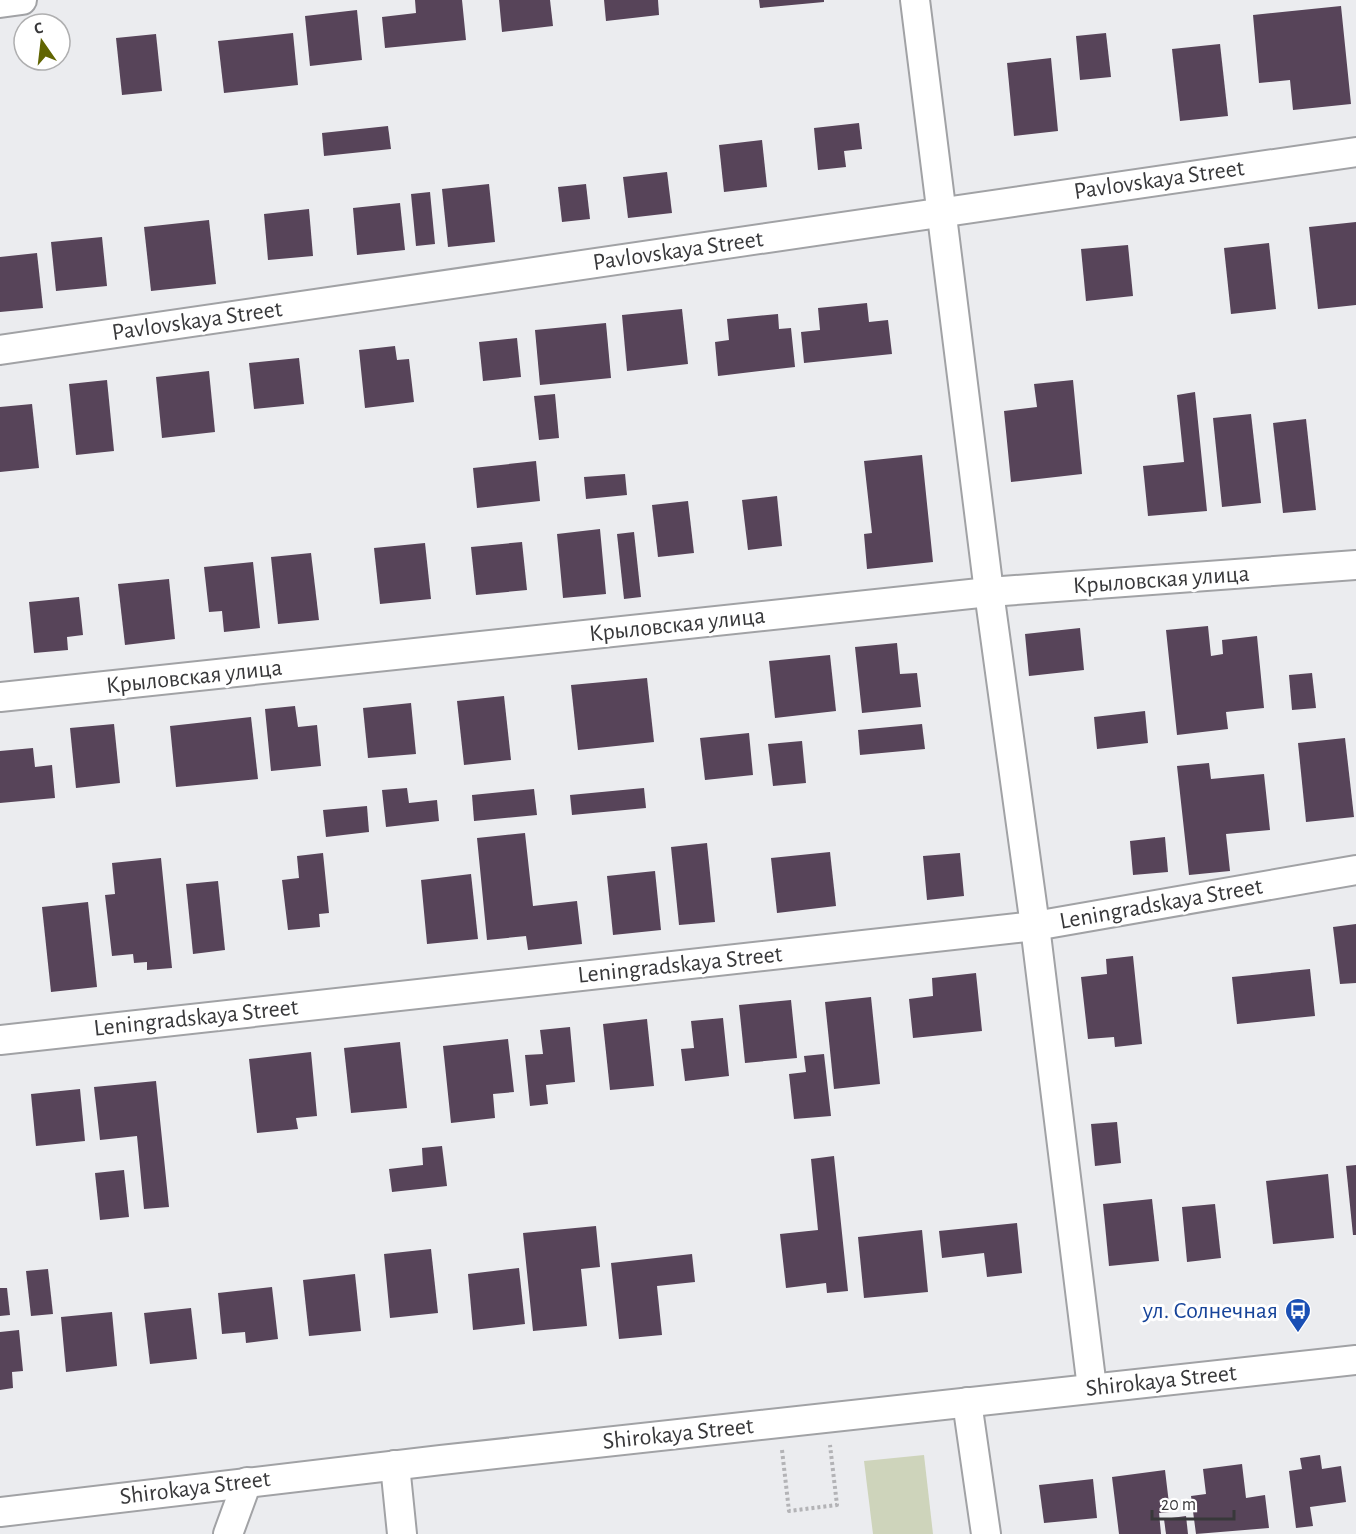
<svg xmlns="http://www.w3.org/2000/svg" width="1356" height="1534" font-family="'Alegreya Sans',sans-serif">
<rect width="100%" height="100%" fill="#ebecef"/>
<!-- green -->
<path fill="#ced4bb" d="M924 1455 933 1534H873L864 1461Z"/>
<!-- building -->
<g fill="#574459">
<path d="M415 0H462L466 40 385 48 382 17 416 13Z"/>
<path d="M499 0H550L553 26 502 32Z"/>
<path d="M604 0H658L659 15 606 21Z"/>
<path d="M759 0H824V2L760 8Z"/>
<path d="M1341 6 1351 104 1293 110 1290 80 1259 83 1253 15Z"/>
<path d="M357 10 362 60 310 66 305 16Z"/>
<path d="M293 33 298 85 224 93 218 41Z"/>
<path d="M1106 33 1111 77 1080 80 1076 36Z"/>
<path d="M156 34 162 91 122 95 116 38Z"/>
<path d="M1220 44 1228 116 1180 121 1172 49Z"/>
<path d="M1051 58 1058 131 1014 136 1007 63Z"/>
<path d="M859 123 862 149 844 151 846 167 818 170 814 128Z"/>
<path d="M388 126 391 149 324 156 322 133Z"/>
<path d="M762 140 767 187 724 192 719 145Z"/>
<path d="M667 172 672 213 628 218 623 177Z"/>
<path d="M489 184 495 242 448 247 442 189Z"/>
<path d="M586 184 590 219 562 222 558 187Z"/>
<path d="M430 192 435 244 416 246 411 194Z"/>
<path d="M400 203 405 250 357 255 353 208Z"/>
<path d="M309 209 313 256 268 260 264 214Z"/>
<path d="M209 220 216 284 151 291 144 227Z"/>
<path d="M1356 222V305L1318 309 1309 227Z"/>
<path d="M102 237 107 286 56 291 51 242Z"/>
<path d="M1269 243 1276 309 1231 314 1224 248Z"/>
<path d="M1128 245 1133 296 1086 301 1081 249Z"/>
<path d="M37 253 43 308 0 312V257Z"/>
<path d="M867 303 869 322 888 320 892 354 804 363 801 332 820 330 818 308Z"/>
<path d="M682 309 688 364 627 371 622 315Z"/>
<path d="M778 314 779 329 791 328 795 367 718 376 715 342 729 340 727 319Z"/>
<path d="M606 323 611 378 540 385 535 330Z"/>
<path d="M517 338 521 377 483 381 479 342Z"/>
<path d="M395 346 397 360 409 359 414 402 365 408 359 350Z"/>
<path d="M299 358 304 404 254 409 249 363Z"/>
<path d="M209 371 215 432 162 438 156 377Z"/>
<path d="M107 380 114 451 76 455 69 384Z"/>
<path d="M1073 380 1082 474 1011 482 1004 411 1037 407 1034 384Z"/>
<path d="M1195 392 1207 511 1148 516 1143 466 1184 462 1177 395Z"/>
<path d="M555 394 559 438 539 440 534 396Z"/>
<path d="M32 404 39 468 0 472V407Z"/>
<path d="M1251 414 1261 503 1222 507 1213 418Z"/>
<path d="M1306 419 1316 510 1283 513 1273 423Z"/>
<path d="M922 455 933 562 867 569 864 534 872 533 864 461Z"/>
<path d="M536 461 540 501 477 508 473 468Z"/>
<path d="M625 474 627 495 586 499 584 477Z"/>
<path d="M777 496 782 546 748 550 742 500Z"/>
<path d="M688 501 694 553 658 557 652 505Z"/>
<path d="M600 529 606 594 563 598 557 534Z"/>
<path d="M634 532 641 597 624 599 617 534Z"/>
<path d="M522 542 527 590 476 595 471 547Z"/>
<path d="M425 543 431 599 380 604 374 548Z"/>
<path d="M311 553 319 620 278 624 271 557Z"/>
<path d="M253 562 260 628 224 632 222 611 209 612 204 567Z"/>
<path d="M169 579 175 639 125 645 118 584Z"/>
<path d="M79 597 83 635 67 637 68 650 34 653 29 602Z"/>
<path d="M1208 626 1211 656 1223 654 1222 640 1257 636 1264 708 1226 712 1228 729 1177 735 1166 630Z"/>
<path d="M1080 628 1084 670 1029 676 1025 634Z"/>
<path d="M897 643 900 674 917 673 921 707 862 713 855 647Z"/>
<path d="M830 655 836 711 775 718 769 661Z"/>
<path d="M1312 673 1316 708 1292 710 1289 675Z"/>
<path d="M647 678 654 742 578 750 571 685Z"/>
<path d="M504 696 511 760 464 765 457 701Z"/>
<path d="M411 703 416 754 368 758 363 708Z"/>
<path d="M295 706 298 727 317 725 321 766 271 771 265 709Z"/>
<path d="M1145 711 1148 743 1097 749 1094 717Z"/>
<path d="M251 717 258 779 176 787 170 726Z"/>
<path d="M114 724 120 783 76 788 70 728Z"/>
<path d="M922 724 925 749 860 755 858 730Z"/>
<path d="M749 733 753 775 705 780 700 738Z"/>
<path d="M1345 738 1354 817 1306 822 1298 743Z"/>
<path d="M802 741 806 783 773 786 768 744Z"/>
<path d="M33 748 35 767 52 765 55 798 0 803V751Z"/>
<path d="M1209 763 1211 779 1264 774 1270 830 1226 834 1230 871 1189 875 1177 766Z"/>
<path d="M407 788 409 803 437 800 439 821 386 827 382 790Z"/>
<path d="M644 788 646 808 572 815 570 795Z"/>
<path d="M534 789 537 815 474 821 472 795Z"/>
<path d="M367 806 369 832 326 837 323 810Z"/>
<path d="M525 833 533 906 577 901 582 944 528 950 526 936 487 940 477 838Z"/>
<path d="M1165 837 1168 872 1133 875 1130 841Z"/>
<path d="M707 843 715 922 679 925 671 847Z"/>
<path d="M830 852 836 906 777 913 771 858Z"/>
<path d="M323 853 329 913 319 914 320 927 288 930 282 880 299 878 297 856Z"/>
<path d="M960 853 964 896 927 900 923 856Z"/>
<path d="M161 858 172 968 147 970V962L134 963 133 954 112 956 105 895 115 894 112 863Z"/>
<path d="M655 871 661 930 613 935 607 876Z"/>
<path d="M471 874 478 939 427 944 421 880Z"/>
<path d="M218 881 225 950 193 954 186 884Z"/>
<path d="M88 902 97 987 51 992 42 907Z"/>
<path d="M1356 924V983L1340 984 1333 927Z"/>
<path d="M1133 956 1142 1044 1115 1047 1114 1037 1088 1039 1081 977 1107 974 1106 959Z"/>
<path d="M1310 969 1315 1016 1237 1024 1232 977Z"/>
<path d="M976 973 982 1031 913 1038 909 999 933 996 932 978Z"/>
<path d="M871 997 880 1084 834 1089 825 1002Z"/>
<path d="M791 1000 797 1058 745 1063 739 1005Z"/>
<path d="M723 1018 729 1076 685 1081 681 1049 694 1048 691 1021Z"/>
<path d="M647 1019 654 1086 610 1090 603 1024Z"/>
<path d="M570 1027 575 1082 546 1085 548 1104 530 1106 525 1055 543 1054 540 1030Z"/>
<path d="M508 1039 514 1092 493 1094 495 1118 451 1123 443 1046Z"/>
<path d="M400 1042 407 1108 351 1113 344 1048Z"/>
<path d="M311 1052 317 1116 296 1118 298 1129 257 1133 249 1059Z"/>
<path d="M824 1054 831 1116 794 1119 789 1074 806 1072 804 1056Z"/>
<path d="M156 1081 169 1207 144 1209 137 1136 100 1140 94 1087Z"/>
<path d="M80 1089 85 1141 36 1146 31 1094Z"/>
<path d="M1117 1122 1121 1163 1095 1166 1091 1124Z"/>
<path d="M442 1146 447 1186 392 1192 389 1169 423 1165 422 1148Z"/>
<path d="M834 1156 848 1291 827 1293 826 1283 786 1288 780 1234 818 1230 811 1159Z"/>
<path d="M1356 1165V1235H1353L1346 1166Z"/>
<path d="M124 1170 129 1217 100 1220 95 1173Z"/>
<path d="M1328 1174 1334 1238 1273 1244 1266 1181Z"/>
<path d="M1152 1199 1159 1261 1109 1266 1103 1204Z"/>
<path d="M1215 1204 1221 1258 1187 1262 1182 1207Z"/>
<path d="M1017 1223 1022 1273 987 1277 984 1253 942 1258 939 1231Z"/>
<path d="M596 1226 600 1267 581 1269 587 1326 533 1331 523 1233Z"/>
<path d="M922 1230 928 1292 864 1298 858 1237Z"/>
<path d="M431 1249 438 1313 390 1318 384 1254Z"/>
<path d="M692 1254 695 1282 657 1286 662 1335 619 1339 611 1263Z"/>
<path d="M519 1268 525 1324 473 1330 468 1274Z"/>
<path d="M48 1269 53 1314 31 1316 26 1271Z"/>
<path d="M355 1274 361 1331 309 1336 303 1280Z"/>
<path d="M272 1287 278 1339 246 1343 245 1332 222 1334 218 1293Z"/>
<path d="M0 1288H7L10 1315 0 1316Z"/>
<path d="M191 1308 197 1359 150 1364 144 1313Z"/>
<path d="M112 1312 117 1366 66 1372 61 1317Z"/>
<path d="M19 1330 23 1371 12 1372 13 1388 0 1390V1332Z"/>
<path d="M1320 1455 1322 1469 1341 1466 1346 1502 1310 1507 1313 1526 1296 1528 1289 1471 1302 1469 1300 1458Z"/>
<path d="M1242 1464 1246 1498 1265 1495 1269 1528 1196 1534 1191 1496 1206 1494 1203 1469Z"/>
<path d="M1165 1470 1170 1512 1159 1513 1161 1534H1119L1112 1477Z"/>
<path d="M1093 1479 1097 1518 1044 1523 1039 1485Z"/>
<path d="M1186 1516 1188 1534H1166L1164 1519Z"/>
</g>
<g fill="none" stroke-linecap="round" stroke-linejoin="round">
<defs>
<g id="minor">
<path d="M915 0 989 592 1035 926 1092 1388"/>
<path d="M0 3 22 0"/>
<path d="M0 350 1356 152"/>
<path d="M0 697 989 592 1356 565"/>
<path d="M0 1040 1035 926 1356 870"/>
<path d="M967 1402 986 1534"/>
<path d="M395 1465 402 1534"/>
<path d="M0 1512 441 1460 1356 1360"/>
<path d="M228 1534 247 1482"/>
</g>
</defs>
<!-- minor casing -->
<use href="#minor" stroke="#a1a2a5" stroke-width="32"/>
<!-- path -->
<path stroke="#b3b3b6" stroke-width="4" stroke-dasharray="3 3" stroke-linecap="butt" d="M782 1450 789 1511 837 1505 830 1445"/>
<!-- minor -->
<use href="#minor" stroke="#fff" stroke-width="28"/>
</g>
<!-- icons -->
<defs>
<symbol id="bus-pin" viewBox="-11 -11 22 30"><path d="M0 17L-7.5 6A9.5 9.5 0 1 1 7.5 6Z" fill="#1a4fb4" stroke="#fff"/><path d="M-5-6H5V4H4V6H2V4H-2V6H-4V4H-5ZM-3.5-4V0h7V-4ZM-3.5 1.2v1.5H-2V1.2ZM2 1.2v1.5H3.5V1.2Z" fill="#fff"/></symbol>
</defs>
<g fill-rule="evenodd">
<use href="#bus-pin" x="1283" y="1296" width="30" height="40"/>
</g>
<g text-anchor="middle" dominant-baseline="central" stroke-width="6" stroke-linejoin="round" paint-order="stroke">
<!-- street labels -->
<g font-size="24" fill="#38383a" stroke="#fff">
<text transform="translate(1159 180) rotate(-8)">Pavlovskaya Street</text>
<text transform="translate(678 251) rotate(-8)">Pavlovskaya Street</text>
<text transform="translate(197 321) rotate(-8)">Pavlovskaya Street</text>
<text transform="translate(1161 580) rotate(-4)">Крыловская улица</text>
<text transform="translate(677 625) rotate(-6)">Крыловская улица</text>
<text transform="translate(194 677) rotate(-6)">Крыловская улица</text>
<text transform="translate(1161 904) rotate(-10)">Leningradskaya Street</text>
<text transform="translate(680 965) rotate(-6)">Leningradskaya Street</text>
<text transform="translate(196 1018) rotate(-6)">Leningradskaya Street</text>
<text transform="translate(1161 1381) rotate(-6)">Shirokaya Street</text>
<text transform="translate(678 1434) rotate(-6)">Shirokaya Street</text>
<text transform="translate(195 1488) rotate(-7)">Shirokaya Street</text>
</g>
<!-- transit labels -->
<g font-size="24" fill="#164399" stroke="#fff" text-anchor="end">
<text x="1278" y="1311">ул. Солнечная</text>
</g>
</g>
<!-- north arrow -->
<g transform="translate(42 42) rotate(346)"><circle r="28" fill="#ffffff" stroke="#afafb0" stroke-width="1.5"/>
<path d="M0-4.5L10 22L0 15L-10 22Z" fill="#616502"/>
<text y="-9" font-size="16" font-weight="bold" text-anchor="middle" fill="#38383a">С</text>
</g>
<!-- scale -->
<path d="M1152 1510v9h82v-9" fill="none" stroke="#38383a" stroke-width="3"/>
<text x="1161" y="1510" font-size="18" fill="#38383a" stroke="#ffffff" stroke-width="4.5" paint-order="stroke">20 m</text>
</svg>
